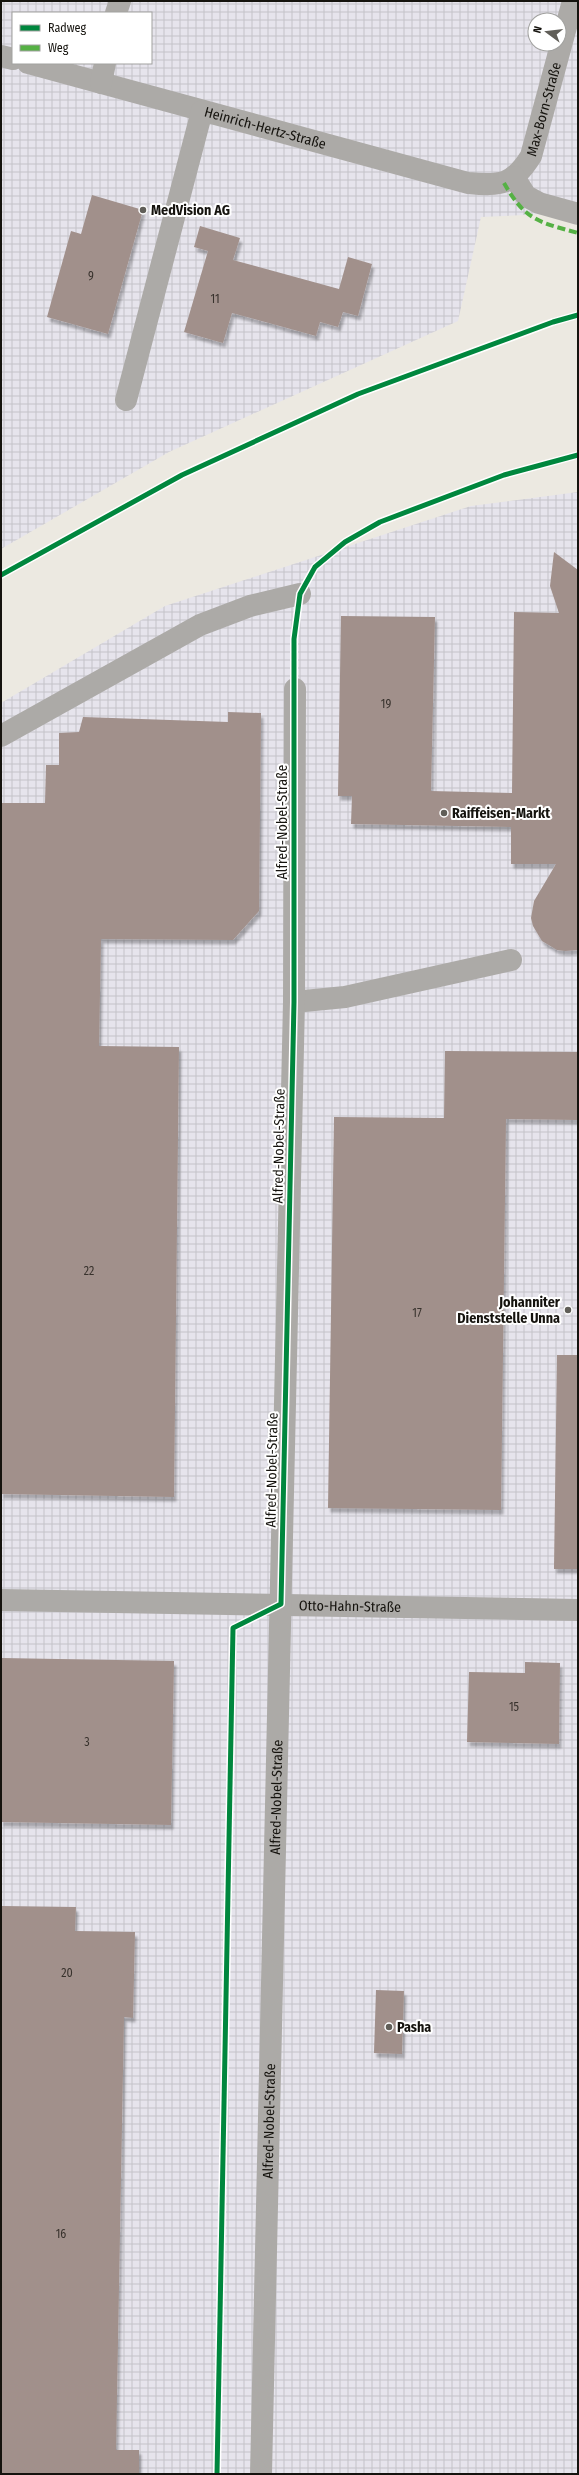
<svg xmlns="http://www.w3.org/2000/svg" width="579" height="2475" font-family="'Fira Sans Condensed',sans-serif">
<defs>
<pattern id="industrial-grid" width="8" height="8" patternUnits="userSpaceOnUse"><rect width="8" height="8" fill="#e6e4ec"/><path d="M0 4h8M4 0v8" fill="none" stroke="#c4c3c9"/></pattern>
<filter id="shadow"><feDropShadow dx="2.5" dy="4.5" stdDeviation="1" flood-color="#0004"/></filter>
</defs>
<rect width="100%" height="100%" fill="#ece9e1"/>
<!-- industrial -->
<g fill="url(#industrial-grid)" fill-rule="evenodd">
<path d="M1 1H578V223L547 214 481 217 458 321 169 452 1 549ZM13 13H151V63H13ZM535 20H559V44H535Z"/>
<path d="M578 492V2474H1V703L165 606 471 506Z"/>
</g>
<!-- building -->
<g fill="#a1908b" filter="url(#shadow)">
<path d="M92 195 143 210 108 334 47 317 71 231 81 234Z"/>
<path d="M200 226 240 238 233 260 339 289 348 257 372 264 358 316 343 312 338 327 320 322 316 336 232 313 223 343 184 332 208 251 194 247Z"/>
<path d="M554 552 578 570V950L565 951 557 950 542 941 533 926 531 918 534 901 556 864H511V827L351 824 352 796H338L341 616 435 617 431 791 512 793 514 612 559 613 550 586Z"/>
<path d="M228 712 261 713 259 911 233 940 101 939 99 1046 179 1047 174 1497 1 1494V803H45L46 765H59V733L79 732 83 717 228 722Z"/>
<path d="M445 1051 578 1052V1120L506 1119 501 1510 328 1508 334 1117 444 1118Z"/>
<path d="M557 1355H578V1569H554Z"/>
<path d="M1 1658 174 1661 171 1825 1 1822Z"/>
<path d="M525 1662 560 1663 559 1744 467 1742 469 1672 525 1673Z"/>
<path d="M1 1906 76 1907 75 1931 135 1932 133 2018 124 2017 116 2450H139V2474H1Z"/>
<path d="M376 1990 404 1991 402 2054 374 2053Z"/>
</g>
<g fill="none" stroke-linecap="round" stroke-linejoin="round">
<!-- minor -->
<g stroke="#acaaa7" stroke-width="22">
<path d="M116 13 120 1"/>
<path d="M1 56 13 59"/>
<path id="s1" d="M28 63 468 183C501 186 513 185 531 156L573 1"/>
<path d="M101 83 105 63"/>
<path d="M514 177 526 196 539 203 578 214"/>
<path d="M126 400 202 111"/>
<path d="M1 736 200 625 250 606 300 594"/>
<path d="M294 1002 345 997 511 960"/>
<path id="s2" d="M1 1600 578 1610"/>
<path id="s3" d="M261 2474 294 1002 295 689"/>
</g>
<!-- quiet -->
<path stroke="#55b144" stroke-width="4" stroke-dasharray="8 4" stroke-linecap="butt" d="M504 183C525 220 538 222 578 233"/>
<defs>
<g id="cycleway">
<path d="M1 575 182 475 358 394 553 322 578 315"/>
<path d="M217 2474 233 1628 281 1604 294 1002V639L300 594 315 567 345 542 380 522 504 475 578 455"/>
</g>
</defs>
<!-- cycleway casing -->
<use href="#cycleway" stroke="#fff" stroke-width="8"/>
<!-- cycleway -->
<use href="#cycleway" stroke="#00873e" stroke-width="5"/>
</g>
<!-- markers -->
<g fill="#605e58" stroke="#fff" stroke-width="1.5">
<circle cx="143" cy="210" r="4"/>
<circle cx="444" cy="813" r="4"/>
<circle cx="568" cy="1310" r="4"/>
<circle cx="389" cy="2027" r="4"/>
</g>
<g text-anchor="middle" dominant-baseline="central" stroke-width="4" stroke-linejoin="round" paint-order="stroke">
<!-- number labels -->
<g font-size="12" fill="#38322d">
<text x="91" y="276">9</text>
<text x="215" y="299">11</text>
<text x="386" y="704">19</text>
<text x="89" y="1271">22</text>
<text x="417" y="1313">17</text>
<text x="514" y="1707">15</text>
<text x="87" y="1742">3</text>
<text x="67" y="1973">20</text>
<text x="61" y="2234">16</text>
</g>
<!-- street labels -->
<g font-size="14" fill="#15130e" stroke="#fff">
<text stroke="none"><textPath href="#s1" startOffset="579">Max-Born-Straße</textPath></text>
<text stroke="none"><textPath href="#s1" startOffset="246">Heinrich-Hertz-Straße</textPath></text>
<text transform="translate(282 822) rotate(-90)">Alfred-Nobel-Straße</text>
<text transform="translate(279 1146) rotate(-89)">Alfred-Nobel-Straße</text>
<text transform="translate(272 1470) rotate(-89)">Alfred-Nobel-Straße</text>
<text stroke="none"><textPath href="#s2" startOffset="349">Otto-Hahn-Straße</textPath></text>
<text stroke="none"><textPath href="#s3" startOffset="677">Alfred-Nobel-Straße</textPath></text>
<text stroke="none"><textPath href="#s3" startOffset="353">Alfred-Nobel-Straße</textPath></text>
</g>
<!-- poi labels -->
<g font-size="14" font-weight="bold" fill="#15130e" stroke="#fff" text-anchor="start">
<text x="151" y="210">MedVision AG</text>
<text x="452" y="813">Raiffeisen-Markt</text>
<text x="560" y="1302" text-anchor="end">Johanniter<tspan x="560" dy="16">Dienststelle Unna</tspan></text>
<text x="397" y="2027">Pasha</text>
</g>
</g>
<!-- border -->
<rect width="579" height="2475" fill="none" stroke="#15130e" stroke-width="4"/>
<!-- legend -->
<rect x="12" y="12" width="140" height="52" fill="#ffffff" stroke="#a1a19f"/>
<rect x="20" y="25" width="20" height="6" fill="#00873e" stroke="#a1a19f"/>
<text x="48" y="32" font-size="12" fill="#15130e">Radweg</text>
<rect x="20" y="45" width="20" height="6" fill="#55b144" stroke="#a1a19f"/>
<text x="48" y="52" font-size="12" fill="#15130e">Weg</text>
<!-- north arrow -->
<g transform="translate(547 32) rotate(285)"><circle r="19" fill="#ffffff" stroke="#a1a19f"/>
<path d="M0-3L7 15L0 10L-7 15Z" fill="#605e58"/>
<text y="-6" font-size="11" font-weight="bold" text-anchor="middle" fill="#15130e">N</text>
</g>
</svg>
